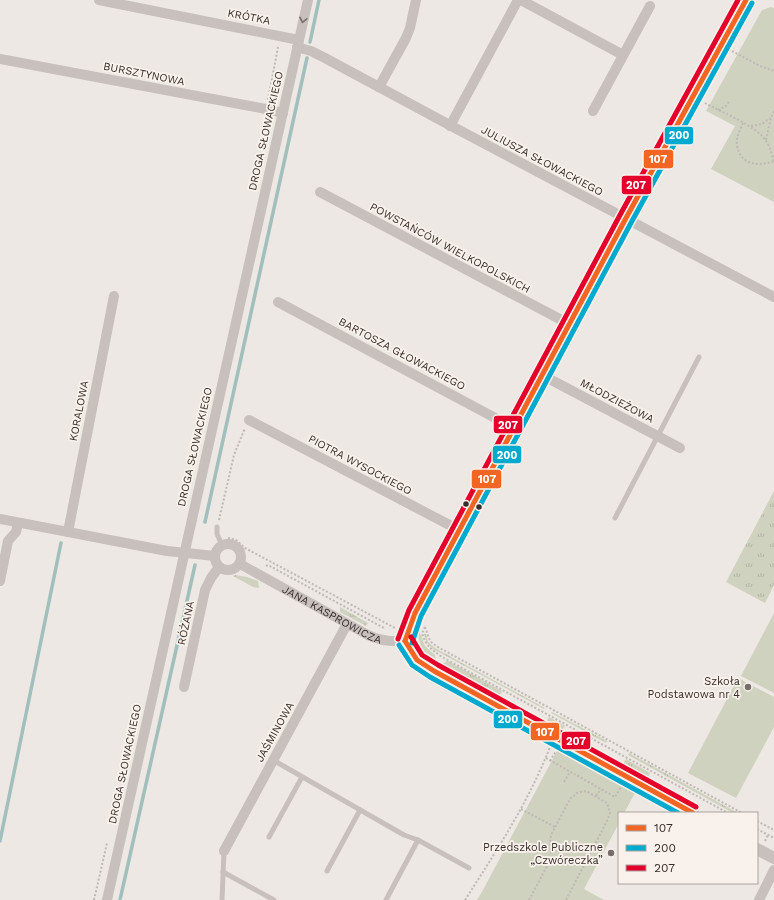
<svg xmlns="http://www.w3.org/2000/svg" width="774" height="900" font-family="'Work Sans',sans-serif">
<defs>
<pattern id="grass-tufts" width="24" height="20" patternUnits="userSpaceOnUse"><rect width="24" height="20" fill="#cfd2be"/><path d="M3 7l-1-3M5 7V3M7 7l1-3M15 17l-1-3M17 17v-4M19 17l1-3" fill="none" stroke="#b2b5a3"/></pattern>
</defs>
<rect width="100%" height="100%" fill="#ede8e3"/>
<!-- grass -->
<g fill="url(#grass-tufts)">
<path d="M774 491V585L765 603 726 582Z"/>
<path d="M235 575 247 577 258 581 259 588 253 587 233 576Z"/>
<path d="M340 607 368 623 366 626 340 612Z"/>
<path d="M418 633H420L425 646 435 655 436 660 434 663C423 656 420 646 418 633Z"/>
<path d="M424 634H426L428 642 435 648 545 708 544 709 433 649 427 643Z"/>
<path d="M448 661 502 691 498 699 441 667 443 663Z"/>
<path d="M552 712 607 741 606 743 551 713Z"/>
<path d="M549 717 565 726 561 733 547 725 546 722Z"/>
<path d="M629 753 738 813H733L628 755Z"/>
<path d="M626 759 650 773 647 780 625 768 624 762Z"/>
</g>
<!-- park -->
<g fill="#cfd2be">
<path d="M771 7 774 8V202L711 169 735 126 706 111 762 10Z"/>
<path d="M774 613V693L741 676Z"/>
<path d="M738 678 774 697V727L736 798 688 773Z"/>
<path d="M557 751 635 793 624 813H619V823L584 889 604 900H477L483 890Z"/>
</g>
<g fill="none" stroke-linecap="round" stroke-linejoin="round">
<!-- stream -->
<g stroke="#a1bfbc" stroke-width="3.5">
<path d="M310 42 319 0"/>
<path d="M205 522 307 58"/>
<path d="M0 841 61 543"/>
<path d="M120 900 195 565"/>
</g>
<!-- path -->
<g stroke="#bfb9b5" stroke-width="2" stroke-dasharray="2 2" stroke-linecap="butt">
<path d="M732 51 760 66 774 71"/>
<path d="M268 100 278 47"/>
<path d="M705 103C721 112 757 126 766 141 770 146 772 155 774 161"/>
<path d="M718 110 726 106 730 100"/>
<path d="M743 123C740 130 736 137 737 145 740 165 758 167 774 161"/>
<path d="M751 126 762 124 770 118"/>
<path d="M766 140 771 118 774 111"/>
<path d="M219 520 234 455 245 428"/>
<path d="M228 538 236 540 245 548 395 628"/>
<path d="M266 566 268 565 384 628"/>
<path d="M425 627 430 641 436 646 742 813"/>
<path d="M425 627 422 633C426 646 431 649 442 657L728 813"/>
<path d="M546 758 615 797 621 787"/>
<path d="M550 761 556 751"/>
<path d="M564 782 570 772"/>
<path d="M596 796 601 789"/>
<path d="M521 809 555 827"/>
<path d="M757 821 774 830"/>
<path d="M757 829 774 838"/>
<path d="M765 841 768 835"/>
<path d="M94 900 107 843"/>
<path d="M465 900C497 850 528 803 550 747"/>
<path d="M529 900 552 857 550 844 551 835 570 799 577 793 586 791 607 803 610 813 607 821 566 900"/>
</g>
<!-- service -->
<g stroke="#c7c0bc" stroke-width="5">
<path d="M615 518 699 357"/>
<path d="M217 527V534L222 545"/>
<path d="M273 760 404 835 418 840 469 868"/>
<path d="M269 837 302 777"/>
<path d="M327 871 360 810"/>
<path d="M223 872 274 900"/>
<path d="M222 900 224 851"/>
<path d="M386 900 418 840"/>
</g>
<!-- minor -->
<g stroke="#c7c0bc" stroke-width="10">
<path d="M99 0 299 40"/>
<path d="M521 0 623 55"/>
<path d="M297 47 311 51 325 58 457 129 774 297"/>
<path d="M0 59 266 109 283 113"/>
<path d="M379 87 406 38 410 28 416 0"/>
<path d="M593 111 650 6"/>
<path d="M450 126 518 0"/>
<path d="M320 192 569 324"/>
<path d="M278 302 514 428"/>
<path d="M542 375 680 448"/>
<path d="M249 420 459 530"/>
<path d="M0 519 167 551 215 556"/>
<path d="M68 532 114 296"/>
<circle cx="228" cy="557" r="13"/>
<path id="s1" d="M240 564 368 635C380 641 391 642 405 641"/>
<path d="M0 581 8 541 16 532 18 523"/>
<path d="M184 687 205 590 211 578 219 567"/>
<path d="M224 851 347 624"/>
<path d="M107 900 308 0"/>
<path d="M759 900 774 870"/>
</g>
<!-- tertiary -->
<g stroke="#c7c0bc" stroke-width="12">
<path d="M693 813 434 671 417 660 405 641 415 613 626 218 746 0"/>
<path d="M757 849 774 858"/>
</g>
<defs>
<g id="bus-1">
<path d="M405 641 415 613 626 218 746 0"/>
<path d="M405 641 417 660 434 671 693 813"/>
</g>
<g id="bus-2">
<path d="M412 643 421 616 632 221 752 3"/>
<path d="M399 645 412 665 430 677 678 813"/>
</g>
<g id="bus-3">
<path d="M411 637 422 655 438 665 696 807"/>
<path d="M398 639 409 610 620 215 738 0"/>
</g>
</defs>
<!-- bus-1 casing -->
<use href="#bus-1" stroke="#f9f2ec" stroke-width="8"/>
<!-- bus-2 casing -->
<use href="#bus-2" stroke="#f9f2ec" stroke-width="8"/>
<!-- bus-3 casing -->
<use href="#bus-3" stroke="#f9f2ec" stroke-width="8"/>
<!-- bus-1 -->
<use href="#bus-1" stroke="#f26522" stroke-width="5"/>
<!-- bus-2 -->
<use href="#bus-2" stroke="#00a9ce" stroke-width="5"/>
<!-- bus-3 -->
<use href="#bus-3" stroke="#e4002b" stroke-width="5"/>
</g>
<!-- one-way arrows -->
<defs><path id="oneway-chevron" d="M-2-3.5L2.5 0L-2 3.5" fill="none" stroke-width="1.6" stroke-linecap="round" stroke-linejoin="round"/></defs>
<use stroke="#786f6c" href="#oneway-chevron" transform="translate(303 20) rotate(102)"/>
<!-- markers -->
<g fill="#372d2a" stroke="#f9f2ec" stroke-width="1.5">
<circle cx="466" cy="504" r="3.5"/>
<circle cx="479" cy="507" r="3.5"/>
</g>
<g fill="#776e6b" stroke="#f9f2ec" stroke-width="1.5">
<circle cx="748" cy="687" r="4"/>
<circle cx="611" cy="853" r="4"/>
</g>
<g text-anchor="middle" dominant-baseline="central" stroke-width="3.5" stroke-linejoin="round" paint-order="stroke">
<!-- street labels -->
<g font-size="11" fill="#372d2a" stroke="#f9f2ec">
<text transform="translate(249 17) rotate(11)">KRÓTKA</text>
<text transform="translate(144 74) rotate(11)">BURSZTYNOWA</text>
<text transform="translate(266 131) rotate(-77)">DROGA SŁOWACKIEGO</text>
<text transform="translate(542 161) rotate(28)">JULIUSZA SŁOWACKIEGO</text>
<text transform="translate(450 248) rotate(28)">POWSTAŃCÓW WIELKOPOLSKICH</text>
<text transform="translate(402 354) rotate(28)">BARTOSZA GŁOWACKIEGO</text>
<text transform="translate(617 401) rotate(28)">MŁODZIEŻOWA</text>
<text transform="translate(79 411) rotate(-79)">KORALOWA</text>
<text transform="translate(195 447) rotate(-77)">DROGA SŁOWACKIEGO</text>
<text transform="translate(360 465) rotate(28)">PIOTRA WYSOCKIEGO</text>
<text stroke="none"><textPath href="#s1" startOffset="105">JANA KASPROWICZA</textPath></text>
<text transform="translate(186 623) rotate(-78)">RÓŻANA</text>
<text transform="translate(275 732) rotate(-61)">JAŚMINOWA</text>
<text transform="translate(125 764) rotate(-78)">DROGA SŁOWACKIEGO</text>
</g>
<!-- poi labels -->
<g font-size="11" fill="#372d2a" stroke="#f9f2ec" text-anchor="end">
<text x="740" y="681">Szkoła<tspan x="740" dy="13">Podstawowa nr 4</tspan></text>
<text x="603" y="847">Przedszkole Publiczne<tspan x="603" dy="13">„Czwóreczka”</tspan></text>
</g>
</g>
<g stroke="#f9f2ec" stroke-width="1.5">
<rect x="664" y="126" width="30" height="19" rx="4" fill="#00a9ce"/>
<rect x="643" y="149" width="31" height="20" rx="4" fill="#f26522"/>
<rect x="621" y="175" width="31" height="20" rx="4" fill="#e4002b"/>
<rect x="493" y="415" width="30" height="19" rx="4" fill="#e4002b"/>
<rect x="492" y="445" width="30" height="19" rx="4" fill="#00a9ce"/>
<rect x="471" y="469" width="31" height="20" rx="4" fill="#f26522"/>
<rect x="493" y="710" width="30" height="19" rx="4" fill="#00a9ce"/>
<rect x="530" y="722" width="30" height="19" rx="4" fill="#f26522"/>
<rect x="561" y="731" width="30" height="19" rx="4" fill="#e4002b"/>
</g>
<g font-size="11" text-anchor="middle" font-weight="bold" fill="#fff">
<text x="679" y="139">200</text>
<text x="658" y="163">107</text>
<text x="636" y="189">207</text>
<text x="508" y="429">207</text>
<text x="507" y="459">200</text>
<text x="487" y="483">107</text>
<text x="508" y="723">200</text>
<text x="545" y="736">107</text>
<text x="576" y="745">207</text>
</g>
<!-- legend -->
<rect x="618" y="812" width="140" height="72" fill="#f9f2ec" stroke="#aba39e"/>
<rect x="626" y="825" width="20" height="6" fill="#f26522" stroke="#aba39e"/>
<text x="654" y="832" font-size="12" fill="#372d2a">107</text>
<rect x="626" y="845" width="20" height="6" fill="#00a9ce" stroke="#aba39e"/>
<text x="654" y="852" font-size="12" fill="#372d2a">200</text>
<rect x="626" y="865" width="20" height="6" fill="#e4002b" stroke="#aba39e"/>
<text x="654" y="872" font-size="12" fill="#372d2a">207</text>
</svg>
